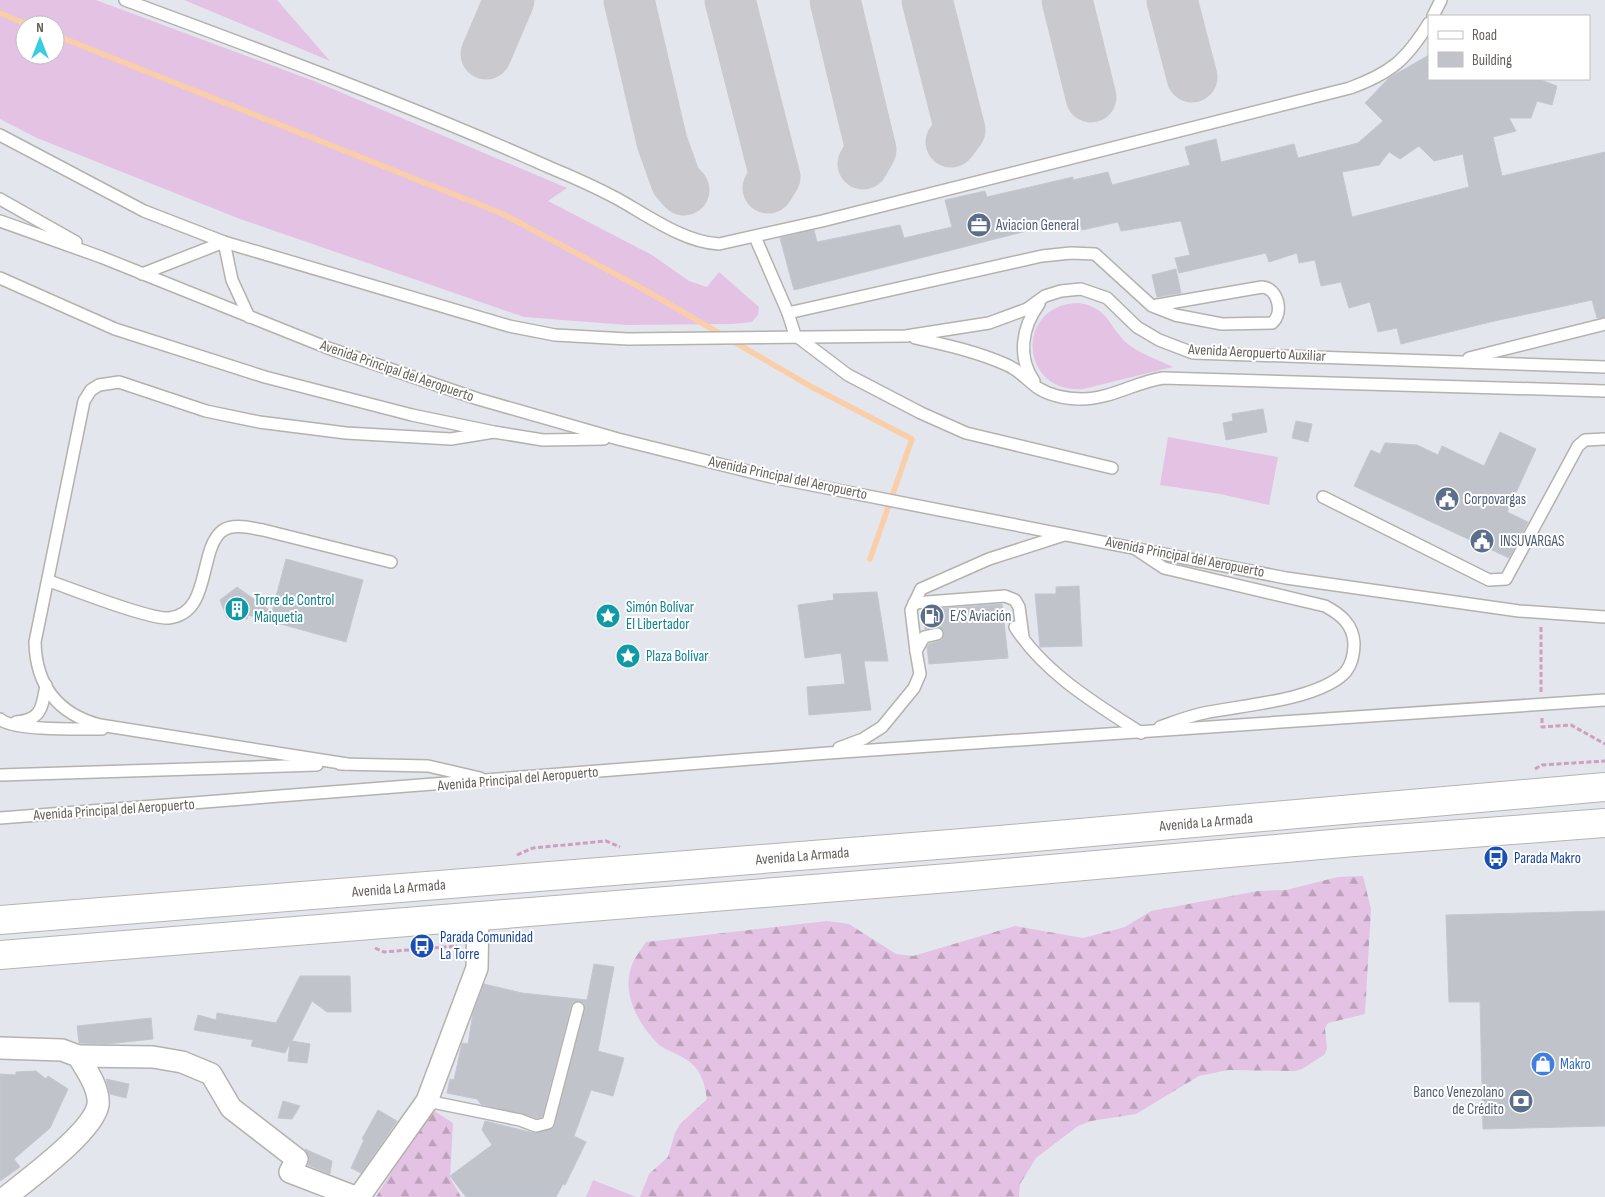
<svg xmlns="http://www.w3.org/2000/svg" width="1605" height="1197" font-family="'Sofia Sans Condensed',sans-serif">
<defs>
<pattern id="forest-firs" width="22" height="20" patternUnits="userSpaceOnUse" patternTransform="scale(1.25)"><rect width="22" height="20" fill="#e4c2e3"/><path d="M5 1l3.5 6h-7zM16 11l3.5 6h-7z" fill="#bca1bb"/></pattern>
</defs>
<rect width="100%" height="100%" fill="#e4e6ee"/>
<!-- grass -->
<g fill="#e4c2e3" fill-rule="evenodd">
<path d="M0 0H96L314 81 567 188 548 201 652 255 689 281 707 287 719 272 759 307 758 315 752 322 732 324 627 325 524 317 240 219 37 138 0 119ZM25 25H55V55H25Z"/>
<path d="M184 0H277L330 61Z"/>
<path d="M1079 303C1110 308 1108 327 1128 344 1140 354 1159 360 1173 367L1083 389C1018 394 1015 303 1079 303Z"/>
<path d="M1168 437 1278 457 1269 505 1220 494 1160 485Z"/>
<path d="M593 1180 636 1197H586Z"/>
</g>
<!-- forest -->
<g fill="url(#forest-firs)">
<path d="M1363 876 1371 909 1365 1014 1328 1023 1325 1028 1327 1049 1324 1055 1302 1069 1295 1071 1228 1070 1199 1076 1136 1114 1091 1121 1078 1126 1036 1158 1020 1184 1019 1197H640L649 1174 668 1157 675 1133 680 1124 707 1099C703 1074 698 1064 674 1053 669 1050 662 1048 658 1044 639 1025 622 995 631 968 633 959 641 950 646 942L827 921 849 924 896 954 913 956 1015 926 1083 938 1125 927 1151 911 1258 891 1286 890 1338 877Z"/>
<path d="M431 1109 453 1123 450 1178 461 1197H376Z"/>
</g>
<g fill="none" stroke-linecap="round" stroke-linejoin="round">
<!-- stream -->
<g stroke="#facea8" stroke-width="5.5">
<path d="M0 13 29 25"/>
<path d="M55 35 503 214 645 290 810 386 912 439 870 559"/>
</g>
<!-- taxiway -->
<g stroke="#cacace" stroke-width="51">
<path d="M629 0 662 142 676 181 684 190"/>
<path d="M730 0 775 177 768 188"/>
<path d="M835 0 871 150 863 164"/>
<path d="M927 0 960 130 951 142"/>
<path d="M1067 0 1091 97"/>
<path d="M1172 0 1192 77"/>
<path d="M486 54 509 0"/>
</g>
</g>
<!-- building -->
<g fill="#c0c3c9" stroke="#c3c7d2" fill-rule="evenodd">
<path d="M1429 55V79H1538L1557 86 1552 105 1537 101 1531 118H1509L1516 131 1493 137 1502 176 1605 152V317L1597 318 1592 300 1490 322 1401 344 1397 328 1378 332 1370 302 1349 308 1341 282 1321 286 1315 260 1299 263 1297 253 1269 262 1266 253 1179 273 1175 258 1190 255 1181 221 1121 231 1118 222 1082 230 1078 218 794 290 780 238 814 230 817 242 900 225 904 238 952 227 945 200 985 191 987 197 1073 177V180L1108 172 1112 185 1190 165 1185 147 1216 139 1221 162 1294 144 1298 158 1358 143 1383 121 1365 103 1389 78ZM1419 146 1434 161 1463 154 1469 187 1352 217 1342 172 1379 165 1389 152 1400 159Z"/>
<path d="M1176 269 1181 293 1157 297 1152 275Z"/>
<path d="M1263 409 1267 432 1226 440 1223 423 1233 421 1232 414Z"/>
<path d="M1296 421 1312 424 1308 442 1292 438Z"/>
<path d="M1500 432 1536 449 1507 512 1528 522 1509 558 1354 486 1371 450 1380 454 1385 443 1417 445 1438 455 1442 446 1484 466Z"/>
<path d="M286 559 363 580 346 642 248 615 247 619 227 618 220 600 237 587 272 612Z"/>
<path d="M1079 586 1082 646 1040 647 1035 594H1056V587Z"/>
<path d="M877 592 888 661H864L871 710 809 715 807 687 845 684 841 653 805 658 798 605 834 600 833 594Z"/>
<path d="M1002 604 1008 658 929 664 927 647 929 644 942 640 944 633 939 627 925 629 923 610Z"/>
<path d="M1605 911V1126L1483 1129 1480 1002H1449L1446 915Z"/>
<path d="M594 964 614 967 598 1051 624 1058 613 1096 591 1090 574 1136 586 1142 565 1185 563 1184 556 1197H466L450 1176 492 1145 482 1130 485 1121 534 1133 554 1128 585 1009 584 1003 579 1001 573 1002 571 1006 542 1117 536 1118 481 1104 477 1099 447 1093 450 1079 454 1080 462 1043 468 1044 473 1013 484 984 522 993 587 1000Z"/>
<path d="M300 976H350L351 1012H327L312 1001 292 1041 310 1044 307 1063 288 1061 290 1043 285 1053 251 1046 253 1040 194 1030 198 1015 216 1020 217 1013 276 1023Z"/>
<path d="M151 1018 153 1039 107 1044 79 1043 77 1026Z"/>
<path d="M36 1071 46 1079 48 1076 68 1089 50 1128 14 1159 20 1167 0 1181V1074L16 1075V1072Z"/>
<path d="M106 1079 129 1084 126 1098 110 1094Z"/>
<path d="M283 1101 300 1106 292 1119 278 1118Z"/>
<path d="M378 1110 397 1121 361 1173 351 1168 364 1140 362 1139Z"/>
<path d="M305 1149 332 1161 330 1174 308 1165 309 1159Z"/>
</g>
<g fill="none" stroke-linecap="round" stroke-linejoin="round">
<defs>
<g id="service">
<path d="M125 0C268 53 412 106 551 168 573 177 595 187 616 198 647 215 683 242 719 244L822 221 1350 88C1391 73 1406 60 1429 23"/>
<path d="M1433 16 1441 0"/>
<path d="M0 135 144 211 224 242 509 326 555 335 628 339 906 336 989 323 1027 309 1045 296 1061 291 1081 289 1107 298 1137 327 1159 340 1193 353 1605 367"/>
<path d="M0 199 76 242"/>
<path d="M0 221 101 257 328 348 478 399 618 439 771 477 1286 578 1519 611 1605 617"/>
<path d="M755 237 788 313 1042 256 1071 253 1095 254 1152 306 1175 315 1222 324 1272 323C1284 313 1278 288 1262 287L1152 306"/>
<path d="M142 274 224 242 232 280 249 317"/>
<path d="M0 278 115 329 265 377 412 415 494 432 543 440 604 439"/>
<path d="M788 313 795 335 848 375 921 413 966 433 1112 468"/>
<path d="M915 338C947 345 978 352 1007 365 1019 370 1028 381 1038 388 1051 396 1067 399 1082 399 1110 399 1136 382 1163 378L1605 391"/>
<path d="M1469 358 1605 324"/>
<path d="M1034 381C1017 357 1022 327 1039 304"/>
<path d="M1323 497 1489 580 1506 579 1578 446 1585 440 1605 439"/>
<path d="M1137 550 1164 568 1325 606C1340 614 1353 624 1354 643 1354 656 1351 669 1340 677 1308 701 1243 705 1204 713 1189 716 1174 722 1160 727"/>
<path d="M49 581C72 589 150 620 169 618 212 613 198 550 222 531 233 523 251 528 263 530L391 562"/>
<path d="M914 603 1005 596 1015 600 1019 607 1023 637"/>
<path d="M1015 627C1044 673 1096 704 1141 733"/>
<path d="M916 651 911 610 921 589 989 559 1064 535"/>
<path d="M0 719C12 731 82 729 102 729"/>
<path d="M16 722C42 720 42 707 46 685"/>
<path d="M839 748 863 739 882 727 914 688 920 674 916 651 924 637 937 634"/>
<path d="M340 764 428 766 480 778"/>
<path d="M347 764 100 725C58 714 36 686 35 642L84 401 91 390 99 385 119 382 206 411 259 422 346 433 451 439 494 432"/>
<path d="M0 775 317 765"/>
<path d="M0 818 828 753 1605 700"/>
<path d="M427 1101 520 1120 536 1126 548 1123 578 1008"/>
</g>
<g id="minor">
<path d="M0 1048 62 1050 78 1056C86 1069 100 1089 98 1105 93 1132 28 1179 6 1197"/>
<path d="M78 1056 153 1057 182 1062 211 1074 231 1108 297 1159 290 1172 355 1197"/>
<path d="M359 1197 427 1101 477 968 478 916"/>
</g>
<g id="secondary">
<path id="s1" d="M0 920 1000 840 1605 787"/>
<path d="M0 955 961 877 1354 842 1605 823"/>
</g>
</defs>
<!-- service casing -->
<use href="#service" stroke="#b3b2ad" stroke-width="14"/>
<!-- minor casing -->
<use href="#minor" stroke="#b3b2ad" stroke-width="24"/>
<!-- secondary casing -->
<use href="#secondary" stroke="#b6b4ae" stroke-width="30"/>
<!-- path -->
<g stroke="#cca0be" stroke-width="3" stroke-dasharray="5 2.5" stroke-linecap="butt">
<path d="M1541 692V625"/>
<path d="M1542 718V727L1571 725 1605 744"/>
<path d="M1535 769 1542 765 1605 761"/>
<path d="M517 855 533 848 606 841 620 847"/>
<path d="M375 948 384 952 457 946"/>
</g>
<!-- service -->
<use href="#service" stroke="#fff" stroke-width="11"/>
<!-- minor -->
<use href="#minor" stroke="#fff" stroke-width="21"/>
<!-- secondary -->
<use href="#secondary" stroke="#fff" stroke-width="28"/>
</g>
<!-- icons -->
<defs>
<symbol id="office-disc" viewBox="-11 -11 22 22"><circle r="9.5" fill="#5c6f8a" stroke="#fff"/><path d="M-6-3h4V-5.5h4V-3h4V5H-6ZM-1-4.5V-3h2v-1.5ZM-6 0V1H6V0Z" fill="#fff"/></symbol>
<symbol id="civic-disc" viewBox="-11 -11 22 22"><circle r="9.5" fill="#5c6f8a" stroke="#fff"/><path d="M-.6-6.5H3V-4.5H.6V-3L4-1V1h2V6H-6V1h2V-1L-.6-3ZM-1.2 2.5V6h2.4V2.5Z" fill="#fff"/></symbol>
<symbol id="building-disc" viewBox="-11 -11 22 22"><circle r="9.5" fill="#0f9aa8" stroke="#fff"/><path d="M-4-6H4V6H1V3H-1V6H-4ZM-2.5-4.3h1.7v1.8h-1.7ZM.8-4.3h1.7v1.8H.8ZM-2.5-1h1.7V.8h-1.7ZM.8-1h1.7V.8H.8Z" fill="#fff"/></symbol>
<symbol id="sight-disc" viewBox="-11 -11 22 22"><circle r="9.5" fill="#0f9aa8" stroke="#fff"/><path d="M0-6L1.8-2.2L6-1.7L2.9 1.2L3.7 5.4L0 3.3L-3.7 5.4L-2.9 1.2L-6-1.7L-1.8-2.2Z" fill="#fff"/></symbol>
<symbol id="fuel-disc" viewBox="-11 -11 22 22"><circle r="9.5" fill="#5c6f8a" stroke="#fff"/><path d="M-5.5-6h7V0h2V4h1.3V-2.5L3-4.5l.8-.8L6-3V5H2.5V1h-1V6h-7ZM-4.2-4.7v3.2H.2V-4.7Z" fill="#fff"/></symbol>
<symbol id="bus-disc" viewBox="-11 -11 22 22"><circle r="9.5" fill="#1a4fb4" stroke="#fff"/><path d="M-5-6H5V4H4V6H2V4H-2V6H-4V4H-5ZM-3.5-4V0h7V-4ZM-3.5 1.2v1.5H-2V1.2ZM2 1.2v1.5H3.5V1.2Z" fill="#fff"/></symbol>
<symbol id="shop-disc" viewBox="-11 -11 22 22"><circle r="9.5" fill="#3f7fe0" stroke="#fff"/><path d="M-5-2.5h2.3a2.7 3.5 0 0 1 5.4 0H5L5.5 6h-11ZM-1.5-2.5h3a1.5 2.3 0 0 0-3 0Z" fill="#fff"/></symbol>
<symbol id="bank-disc" viewBox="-11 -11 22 22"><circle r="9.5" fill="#5c6f8a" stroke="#fff"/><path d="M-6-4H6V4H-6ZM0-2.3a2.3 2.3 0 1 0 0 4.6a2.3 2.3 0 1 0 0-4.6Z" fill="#fff"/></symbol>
</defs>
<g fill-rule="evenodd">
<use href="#office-disc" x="965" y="211" width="28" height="28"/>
<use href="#civic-disc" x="1433" y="485" width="28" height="28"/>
<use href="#civic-disc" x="1468" y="527" width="28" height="28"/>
<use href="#building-disc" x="223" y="595" width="28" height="28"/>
<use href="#sight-disc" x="594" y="602" width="28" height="28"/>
<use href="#fuel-disc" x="918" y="602" width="28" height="28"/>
<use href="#sight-disc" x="614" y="642" width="28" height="28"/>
<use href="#bus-disc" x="1482" y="844" width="28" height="28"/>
<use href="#bus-disc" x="408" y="932" width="28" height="28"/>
<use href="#shop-disc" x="1529" y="1050" width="28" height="28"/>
<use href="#bank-disc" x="1507" y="1087" width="28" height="28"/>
</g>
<g text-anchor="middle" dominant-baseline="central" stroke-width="4" stroke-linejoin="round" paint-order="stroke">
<!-- service labels -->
<g font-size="15" fill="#4e5e75" stroke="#fff" text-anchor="start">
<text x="996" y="225">Aviacion General</text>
<text x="1464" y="499">Corpovargas</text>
<text x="1500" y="541">INSUVARGAS</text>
<text x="950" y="616">E/S Aviación</text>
<text x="1504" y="1092" text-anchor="end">Banco Venezolano<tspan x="1504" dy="17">de Crédito</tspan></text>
</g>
<!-- street labels -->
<g font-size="15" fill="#64615c" stroke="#fff">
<text transform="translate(1257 353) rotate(3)">Avenida Aeropuerto Auxiliar</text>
<text transform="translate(397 371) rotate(19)">Avenida Principal del Aeropuerto</text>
<text transform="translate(788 478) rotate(12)">Avenida Principal del Aeropuerto</text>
<text transform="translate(1185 557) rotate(11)">Avenida Principal del Aeropuerto</text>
<text transform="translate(518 779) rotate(-5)">Avenida Principal del Aeropuerto</text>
<text transform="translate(114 810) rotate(-4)">Avenida Principal del Aeropuerto</text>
<text stroke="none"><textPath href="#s1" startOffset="1210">Avenida La Armada</textPath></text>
<text stroke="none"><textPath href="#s1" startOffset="805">Avenida La Armada</textPath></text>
<text stroke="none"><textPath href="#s1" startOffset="400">Avenida La Armada</textPath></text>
</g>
<!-- culture labels -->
<g font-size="15" fill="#0d838f" stroke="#fff" text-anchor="start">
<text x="254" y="600">Torre de Control<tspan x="254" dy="17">Maiquetia</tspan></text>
<text x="626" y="607">Simón Bolívar<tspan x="626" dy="17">El Libertador</tspan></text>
<text x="646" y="656">Plaza Bolívar</text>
</g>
<!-- transit labels -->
<g font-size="15" fill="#164399" stroke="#fff" text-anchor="start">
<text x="1514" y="858">Parada Makro</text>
<text x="440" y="937">Parada Comunidad<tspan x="440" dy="17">La Torre</tspan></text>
</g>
<!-- shop labels -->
<g font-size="15" fill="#366cbe" stroke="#fff" text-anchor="start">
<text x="1560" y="1064">Makro</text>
</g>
</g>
<!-- legend -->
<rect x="1428" y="15" width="162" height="65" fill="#ffffff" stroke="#c1c0be"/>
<rect x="1438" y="31" width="25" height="8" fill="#ffffff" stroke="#c1c0be"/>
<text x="1472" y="40" font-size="15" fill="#64615c">Road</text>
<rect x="1438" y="52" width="25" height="15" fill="#c0c3c9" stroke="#c1c0be"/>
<text x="1472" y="65" font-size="15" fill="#64615c">Building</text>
<!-- north arrow -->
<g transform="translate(40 40)"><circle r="24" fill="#ffffff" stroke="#c1c0be"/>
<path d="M0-4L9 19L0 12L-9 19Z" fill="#39ccdf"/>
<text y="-8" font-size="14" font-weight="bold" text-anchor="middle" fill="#64615c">N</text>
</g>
</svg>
